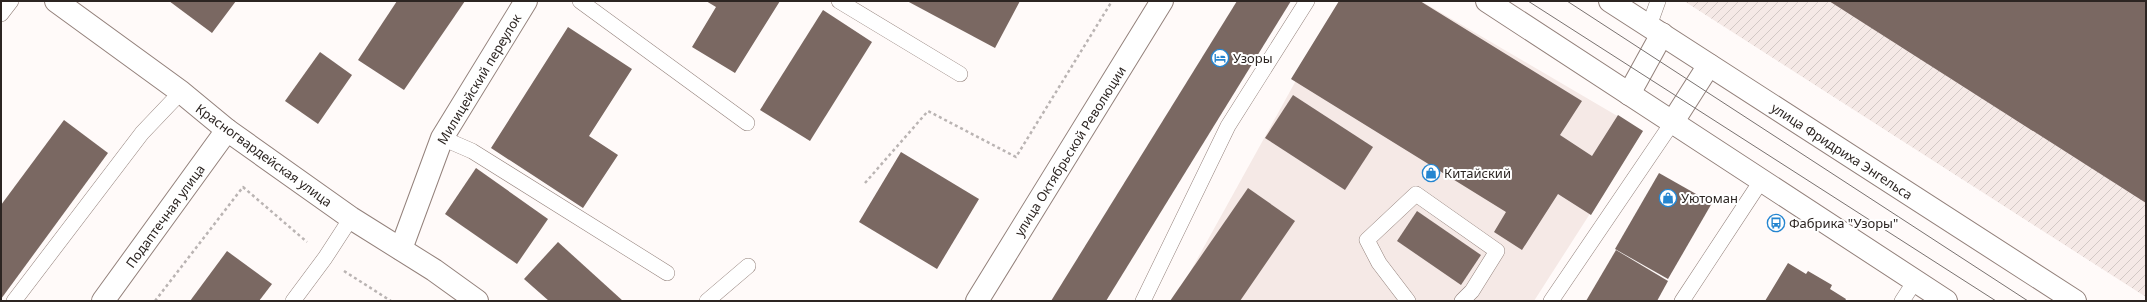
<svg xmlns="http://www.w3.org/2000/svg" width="2147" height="302" font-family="'Noto Sans',sans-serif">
<defs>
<pattern id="industrial-furrows" width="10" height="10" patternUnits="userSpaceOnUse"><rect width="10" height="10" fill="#f5e9e6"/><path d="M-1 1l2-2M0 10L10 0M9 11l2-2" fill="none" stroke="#d2c8c5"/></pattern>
</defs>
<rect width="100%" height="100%" fill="#fffaf9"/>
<!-- built -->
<path fill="#f5e9e6" d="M1340 1H1421L1643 131 1534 301H1174Z"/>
<!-- industrial -->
<path fill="url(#industrial-furrows)" d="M1684 1H2146V297Z"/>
<!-- building -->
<g fill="#7a6862">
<path d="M169 1H236L212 33Z"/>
<path d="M397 1H465L404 90 358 60Z"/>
<path d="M706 1H780L735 73 692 47 716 7Z"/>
<path d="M907 1H1020L995 48Z"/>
<path d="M1237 1H1291L1106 301H1051Z"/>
<path d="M1339 1H1420L1582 101 1560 135 1592 156 1618 115 1643 131 1591 215 1558 194 1522 250 1494 232 1506 212 1291 79Z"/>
<path d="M1829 1H2146V203Z"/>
<path d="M823 10 872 42 810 141 760 110Z"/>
<path d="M568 27 632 69 589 136 618 155 583 208 491 148Z"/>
<path d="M320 52 352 75 318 124 285 101Z"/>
<path d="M1293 95 1373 147 1345 190 1265 138Z"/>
<path d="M64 120 108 153 1 299V205Z"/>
<path d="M901 152 979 199 937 269 859 222Z"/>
<path d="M476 168 548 219 517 264 445 214Z"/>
<path d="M1659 173 1712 203 1668 279 1615 249Z"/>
<path d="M1248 188 1295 221 1240 301H1170Z"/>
<path d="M1417 211 1481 255 1461 285 1397 241Z"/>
<path d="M558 242 623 301H549L524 279Z"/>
<path d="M1616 250 1668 281 1657 301H1586Z"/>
<path d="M227 251 272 284 259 301H190Z"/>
<path d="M1788 263 1806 274 1808 271 1832 285 1830 289 1846 299 1845 301H1765Z"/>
</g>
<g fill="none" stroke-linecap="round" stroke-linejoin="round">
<defs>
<g id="lane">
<path d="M580 1 747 123"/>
<path d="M839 1 960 74"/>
<path d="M1 14 11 1"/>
<path d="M1649 26 1658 1"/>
<path d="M442 138 472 151 667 273"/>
<path d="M14 301 142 133 181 92"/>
<path d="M293 301 325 258 351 218"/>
<path d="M707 301 748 266"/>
<path d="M1143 301 1228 126 1307 1"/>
<path d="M1408 301 1379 263 1367 240 1416 194 1497 251 1472 291 1462 301"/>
<path d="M1551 301 1672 123"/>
<path d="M1682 301 1761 181"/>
<path d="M1902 301 1915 281"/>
</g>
<path id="street" d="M56 1 181 92 227 130"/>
<g id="secondary">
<path d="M1487 1 1946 301"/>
<path d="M1610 1 2075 301"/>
<path d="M1629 94 1662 34"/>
<path d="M1672 123 1709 65"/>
<path d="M401 249 442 138 526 1"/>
<path d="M103 301 227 130 351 218 434 270 477 301"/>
<path d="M977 301 1162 1"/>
</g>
</defs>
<!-- lane casing -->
<use href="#lane" stroke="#93817b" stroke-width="16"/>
<!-- street casing -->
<use href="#street" stroke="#93817b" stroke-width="24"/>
<!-- secondary casing -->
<use href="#secondary" stroke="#93817b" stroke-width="24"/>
<!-- path -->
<g stroke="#bab4b3" stroke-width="2.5" stroke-dasharray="3 3" stroke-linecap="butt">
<path d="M865 183 928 111 1016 157 1112 1"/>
<path d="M344 271 391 301"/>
<path d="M155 301 243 187 307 242"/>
</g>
<!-- lane -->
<use href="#lane" stroke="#fff" stroke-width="15"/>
<!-- street -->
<use href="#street" stroke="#fff" stroke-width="22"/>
<!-- secondary -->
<use href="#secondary" stroke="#fff" stroke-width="22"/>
<!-- tram -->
<g stroke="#797270" stroke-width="1">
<path d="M1528 1 1996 301"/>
<path d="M1567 1 2028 301"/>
</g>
</g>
<!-- icons -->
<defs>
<symbol id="hotel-ring" viewBox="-11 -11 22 22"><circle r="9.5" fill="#fff" stroke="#2485d0" stroke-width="1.5"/><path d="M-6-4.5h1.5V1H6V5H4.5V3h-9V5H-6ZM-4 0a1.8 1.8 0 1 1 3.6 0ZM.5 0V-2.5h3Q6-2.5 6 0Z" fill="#2485d0"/></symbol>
<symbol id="shop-ring" viewBox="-11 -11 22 22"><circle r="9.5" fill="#fff" stroke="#2485d0" stroke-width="1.5"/><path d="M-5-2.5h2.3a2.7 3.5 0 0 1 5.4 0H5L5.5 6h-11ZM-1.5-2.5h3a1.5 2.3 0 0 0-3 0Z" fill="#2485d0"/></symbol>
<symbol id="bus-ring" viewBox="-11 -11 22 22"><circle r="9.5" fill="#fff" stroke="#2485d0" stroke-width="1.5"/><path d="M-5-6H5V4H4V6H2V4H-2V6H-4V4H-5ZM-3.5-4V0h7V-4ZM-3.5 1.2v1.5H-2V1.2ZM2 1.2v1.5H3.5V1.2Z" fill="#2485d0"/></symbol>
</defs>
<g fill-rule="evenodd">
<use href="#hotel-ring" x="1210" y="48" width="20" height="20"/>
<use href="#shop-ring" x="1421" y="163" width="20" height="20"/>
<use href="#shop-ring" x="1658" y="188" width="20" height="20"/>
<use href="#bus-ring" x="1766" y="213" width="20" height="20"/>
</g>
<g text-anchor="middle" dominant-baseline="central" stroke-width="4" stroke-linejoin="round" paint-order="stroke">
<!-- poi labels -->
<g font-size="13" fill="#2c2522" stroke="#fff" text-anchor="start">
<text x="1233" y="58">Узоры</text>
<text x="1444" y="173">Китайский</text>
<text x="1681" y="198">Уютоман</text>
<text x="1789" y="223">Фабрика "Узоры"</text>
</g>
<!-- street labels -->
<g font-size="13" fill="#2c2522" stroke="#fff">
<text transform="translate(479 79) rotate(-59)">Милицейский переулок</text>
<text transform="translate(1070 151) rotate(-58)">улица Октябрьской Революции</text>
<text transform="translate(1842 151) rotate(33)">улица Фридриха Энгельса</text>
<text transform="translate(264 155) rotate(36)">Красногвардейская улица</text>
<text transform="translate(165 216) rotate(-54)">Подаптечная улица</text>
</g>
</g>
<!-- border -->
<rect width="2147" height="302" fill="none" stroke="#2c2522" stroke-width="4"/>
</svg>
